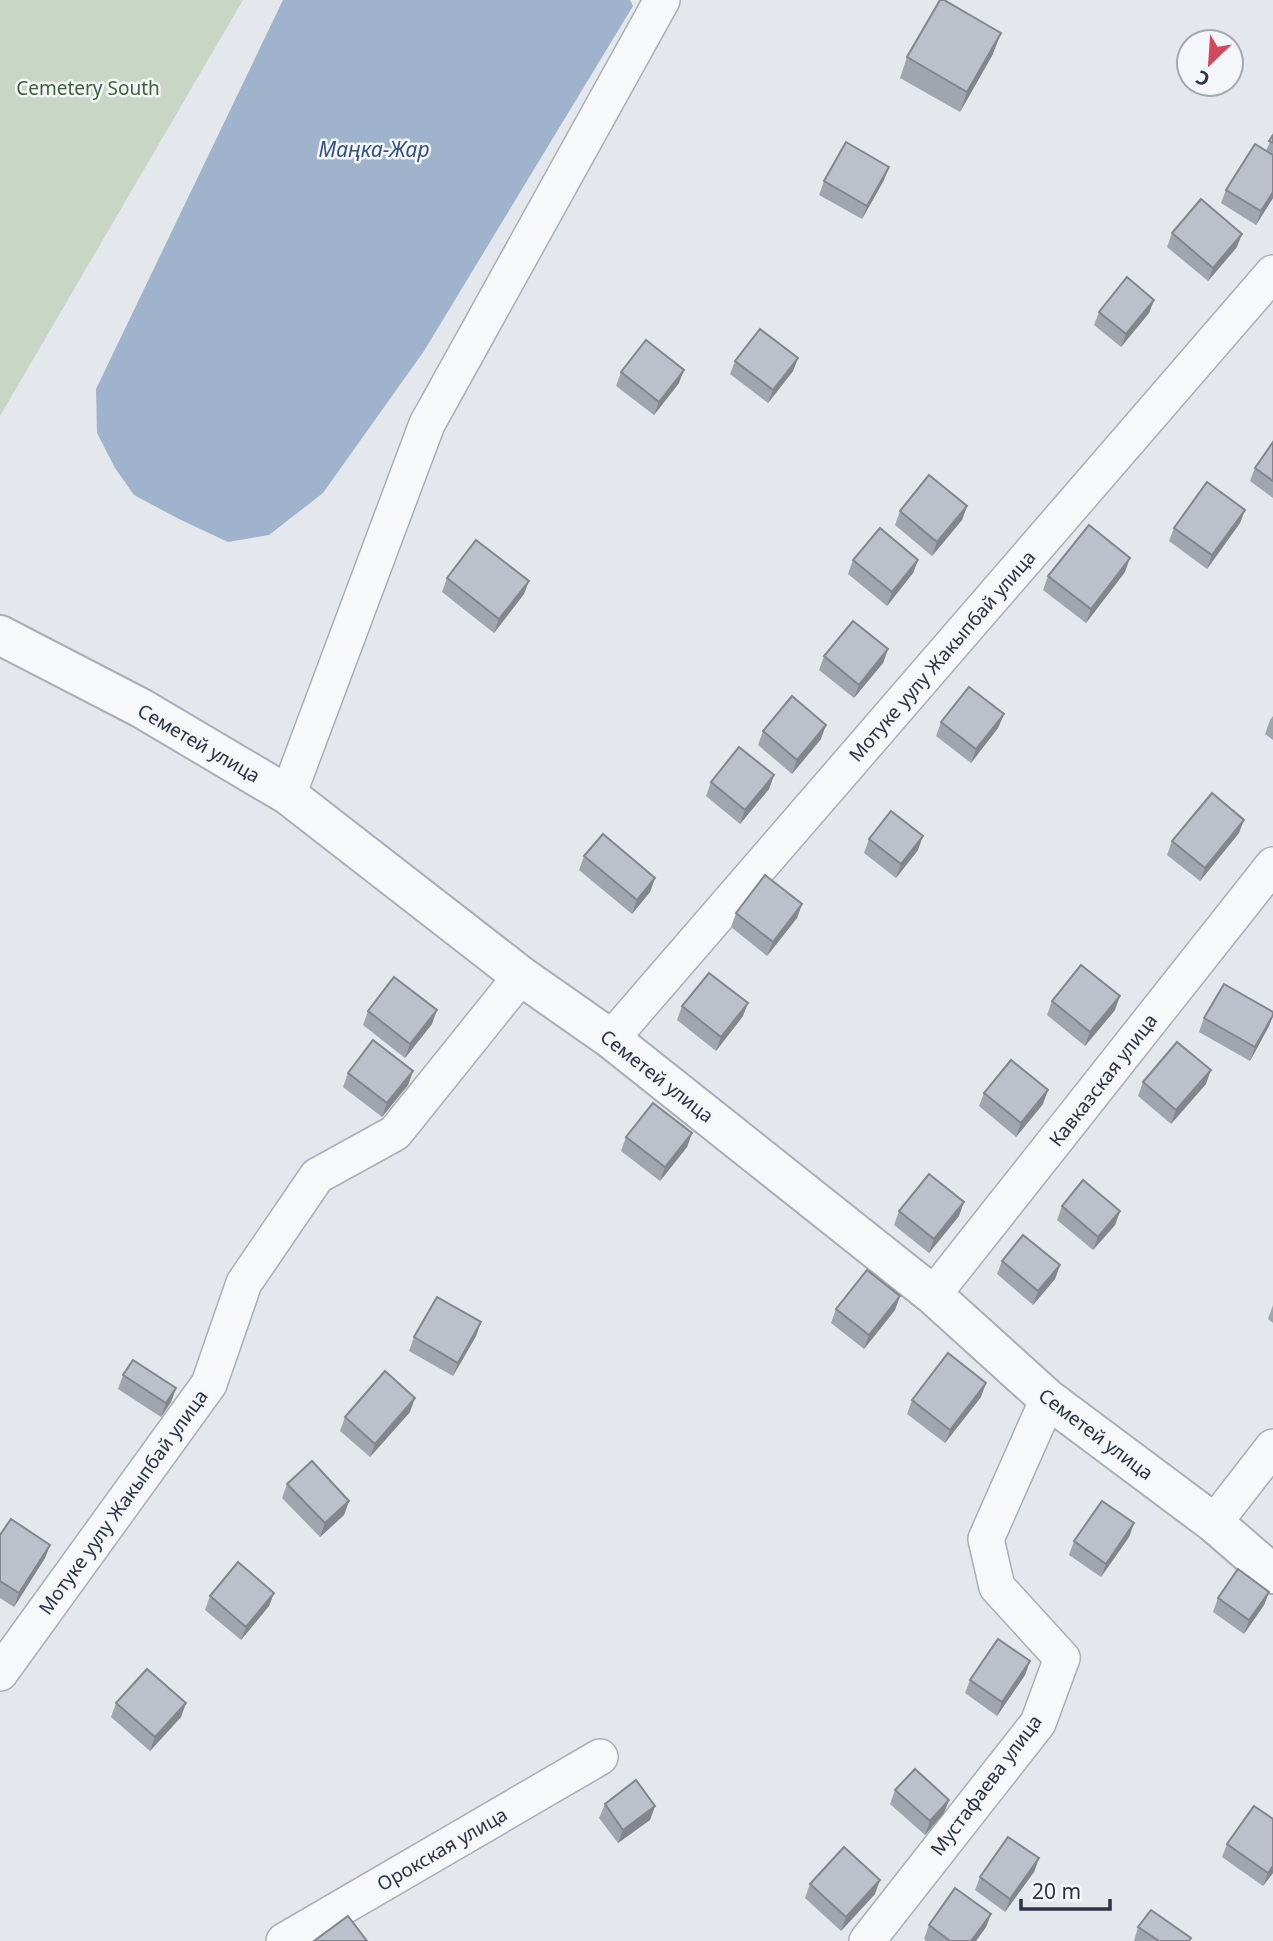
<svg xmlns="http://www.w3.org/2000/svg" width="1273" height="1941" font-family="'Noto Sans',sans-serif">
<rect width="100%" height="100%" fill="#e4e7ec"/>
<!-- green -->
<path fill="#c9d6c5" d="M0 0H243L0 416Z"/>
<!-- water -->
<path fill="#9fb4cc" d="M283 0H630L633 6 424 351 323 493 269 535 228 542 179 519 134 495 115 468 97 433 96 389Z"/>
<g fill="none" stroke-linecap="round" stroke-linejoin="round">
<defs>
<g id="minor">
<path d="M288 795 427 424 662 0"/>
<path d="M611 1039 1273 273"/>
<path d="M933 1295 1273 865"/>
<path d="M1214 1523 1273 1447"/>
<path d="M0 1673 209 1384 244 1283 317 1176 395 1133 521 976"/>
<path d="M284 1941 600 1757"/>
<path d="M867 1941 1038 1723 1062 1658 997 1587 986 1539 1048 1399"/>
</g>
<path id="tertiary" d="M0 635 141 708 288 795 521 976 611 1039 933 1295 1048 1399 1214 1523 1273 1574"/>
</defs>
<!-- minor casing -->
<use href="#minor" stroke="#a9aeb7" stroke-width="38"/>
<!-- tertiary casing -->
<use href="#tertiary" stroke="#a9aeb7" stroke-width="42"/>
<!-- minor -->
<use href="#minor" stroke="#f7f8fa" stroke-width="35"/>
<!-- tertiary -->
<use href="#tertiary" stroke="#f7f8fa" stroke-width="38"/>
</g>
<!-- wall -->
<g fill="#a1a5ae">
<path d="M993 54 960 112 900 78 907 57Z"/>
<path d="M1273 135V198L1256 225 1221 203 1226 190 1266 151Z"/>
<path d="M884 180 862 219 819 195 824 181Z"/>
<path d="M1172 233 1237 247 1208 281 1167 247Z"/>
<path d="M1154 300 1149 313 1121 347 1094 325 1099 312Z"/>
<path d="M798 358 793 371 768 403 730 374 735 361Z"/>
<path d="M621 372 679 383 654 415 616 386Z"/>
<path d="M1273 442V498L1250 481 1255 468Z"/>
<path d="M967 506 962 520 932 556 895 525 900 511Z"/>
<path d="M1245 510 1240 523 1207 569 1169 541 1174 528Z"/>
<path d="M853 560H918L913 573 887 606 848 574Z"/>
<path d="M1125 572 1086 623 1043 590 1048 576Z"/>
<path d="M447 578 524 594 494 633 442 592Z"/>
<path d="M888 649 883 663 854 698 819 670 824 656Z"/>
<path d="M1004 714 998 728 971 763 936 736 941 722Z"/>
<path d="M1273 716V740L1265 734 1270 720Z"/>
<path d="M763 731 821 739 792 774 758 745Z"/>
<path d="M774 775 769 789 740 824 706 796 711 782Z"/>
<path d="M1239 833 1200 881 1167 855 1172 841Z"/>
<path d="M869 839 918 850 896 878 864 853Z"/>
<path d="M584 856 655 878 650 892 632 914 579 870Z"/>
<path d="M802 904 797 918 767 956 731 927 736 913Z"/>
<path d="M1052 1001 1115 1010 1085 1046 1047 1015Z"/>
<path d="M682 1006 743 1016 716 1051 677 1020Z"/>
<path d="M368 1011 432 1024 405 1058 363 1025Z"/>
<path d="M1273 1012V1016L1269 1026 1250 1061 1199 1032 1204 1018Z"/>
<path d="M413 1071 408 1085 382 1117 343 1087 348 1073Z"/>
<path d="M1143 1082 1206 1084 1171 1124 1138 1096Z"/>
<path d="M984 1093 1043 1104 1016 1137 979 1106Z"/>
<path d="M692 1133 687 1147 660 1181 621 1151 626 1137Z"/>
<path d="M1062 1206 1120 1211 1115 1225 1093 1250 1057 1220Z"/>
<path d="M899 1211 959 1216 929 1253 894 1225Z"/>
<path d="M1002 1261 1060 1265 1055 1279 1033 1305 997 1274Z"/>
<path d="M900 1296 895 1310 864 1349 831 1323 836 1309Z"/>
<path d="M1273 1305V1323L1268 1319Z"/>
<path d="M481 1322 476 1336 453 1376 409 1351 414 1337Z"/>
<path d="M123 1375 176 1388 171 1402 161 1417 118 1389Z"/>
<path d="M981 1397 945 1443 907 1414 912 1400Z"/>
<path d="M410 1412 370 1457 340 1431 345 1417Z"/>
<path d="M287 1484 349 1501 344 1515 320 1537 282 1498Z"/>
<path d="M1134 1523 1129 1537 1101 1577 1069 1555 1074 1541Z"/>
<path d="M0 1535 50 1545 45 1558 14 1607 0 1598Z"/>
<path d="M1269 1592 1264 1605 1244 1634 1213 1612 1218 1598Z"/>
<path d="M274 1593 269 1606 241 1640 205 1610 210 1596Z"/>
<path d="M1030 1661 1025 1675 997 1716 965 1693 970 1680Z"/>
<path d="M116 1703 181 1717 150 1751 111 1717Z"/>
<path d="M895 1790 949 1800 944 1813 925 1835 890 1804Z"/>
<path d="M605 1804 655 1806 650 1820 618 1843 599 1818Z"/>
<path d="M1273 1819V1873L1263 1886 1222 1857 1227 1844Z"/>
<path d="M1039 1858 1034 1872 1005 1912 975 1890 980 1877Z"/>
<path d="M810 1884 875 1894 841 1931 805 1898Z"/>
<path d="M991 1914 986 1927 976 1941H926L924 1939 929 1925Z"/>
<path d="M1138 1927 1190 1941H1134Z"/>
</g>
<!-- shaded-wall -->
<g fill="#83868d">
<path d="M1001 33 993 54 960 112 967 92Z"/>
<path d="M889 167 884 180 862 219 867 206Z"/>
<path d="M1273 192V198L1256 225 1261 211Z"/>
<path d="M1242 234 1237 247 1208 281 1213 268Z"/>
<path d="M1154 300 1149 313 1121 347 1126 334Z"/>
<path d="M798 358 793 371 768 403 773 390Z"/>
<path d="M684 370 679 383 654 415 659 402Z"/>
<path d="M967 506 962 520 932 556 937 542Z"/>
<path d="M1245 510 1240 523 1207 569 1212 555Z"/>
<path d="M1130 558 1125 572 1086 623 1091 609Z"/>
<path d="M918 560 913 573 887 606 892 592Z"/>
<path d="M529 581 524 594 494 633 499 619Z"/>
<path d="M888 649 883 663 854 698 859 685Z"/>
<path d="M1004 714 998 728 971 763 976 749Z"/>
<path d="M826 725 821 739 792 774 797 760Z"/>
<path d="M774 775 769 789 740 824 745 810Z"/>
<path d="M1244 820 1239 833 1200 881 1205 868Z"/>
<path d="M923 836 918 850 896 878 901 864Z"/>
<path d="M655 878 650 892 632 914 637 900Z"/>
<path d="M802 904 797 918 767 956 773 942Z"/>
<path d="M1120 996 1115 1010 1085 1046 1090 1032Z"/>
<path d="M748 1003 743 1016 716 1051 721 1037Z"/>
<path d="M437 1010 432 1024 405 1058 410 1044Z"/>
<path d="M1273 1015 1269 1026 1250 1061 1255 1047Z"/>
<path d="M1211 1070 1206 1084 1171 1124 1176 1110Z"/>
<path d="M413 1071 408 1085 382 1117 387 1103Z"/>
<path d="M1048 1090 1043 1104 1016 1137 1021 1123Z"/>
<path d="M692 1133 687 1147 660 1181 665 1167Z"/>
<path d="M964 1202 959 1216 929 1253 934 1239Z"/>
<path d="M1120 1211 1115 1225 1093 1250 1098 1237Z"/>
<path d="M1060 1265 1055 1279 1033 1305 1038 1291Z"/>
<path d="M900 1296 895 1310 864 1349 869 1335Z"/>
<path d="M481 1322 476 1336 453 1376 458 1363Z"/>
<path d="M986 1383 981 1397 945 1443 950 1430Z"/>
<path d="M176 1388 171 1402 161 1417 166 1403Z"/>
<path d="M415 1398 410 1412 370 1457 375 1444Z"/>
<path d="M349 1501 344 1515 320 1537 325 1523Z"/>
<path d="M1134 1523 1129 1537 1101 1577 1106 1564Z"/>
<path d="M50 1545 45 1558 14 1607 19 1593Z"/>
<path d="M1269 1592 1264 1605 1244 1634 1249 1620Z"/>
<path d="M274 1593 269 1606 241 1640 246 1627Z"/>
<path d="M1030 1661 1025 1675 997 1716 1002 1702Z"/>
<path d="M186 1703 181 1717 150 1751 155 1737Z"/>
<path d="M949 1800 944 1813 925 1835 930 1821Z"/>
<path d="M655 1806 650 1820 618 1843 623 1830Z"/>
<path d="M1039 1858 1034 1872 1005 1912 1010 1899Z"/>
<path d="M1273 1866V1873L1263 1886 1268 1873Z"/>
<path d="M880 1880 875 1894 841 1931 846 1917Z"/>
<path d="M991 1914 986 1927 976 1941H971Z"/>
</g>
<!-- building -->
<g fill="#bbc0ca" stroke="#83868d" stroke-width="2">
<path d="M940 0H944L1001 33 967 92 907 57Z"/>
<path d="M1273 135V143L1269 141Z"/>
<path d="M846 142 889 167 867 206 824 181Z"/>
<path d="M1255 144 1273 155V192L1261 211 1226 190Z"/>
<path d="M1201 199 1242 234 1213 268 1172 233Z"/>
<path d="M1127 277 1154 300 1126 334 1099 312Z"/>
<path d="M760 329 798 358 773 390 735 361Z"/>
<path d="M646 340 684 370 659 402 621 372Z"/>
<path d="M1273 442V481L1255 468Z"/>
<path d="M929 475 967 506 937 542 900 511Z"/>
<path d="M1207 482 1245 510 1212 555 1174 528Z"/>
<path d="M1089 525 1130 558 1091 609 1048 576Z"/>
<path d="M880 528 918 560 892 592 853 560Z"/>
<path d="M476 540 529 581 499 619 447 578Z"/>
<path d="M853 621 888 649 859 685 824 656Z"/>
<path d="M969 687 1004 714 976 749 941 722Z"/>
<path d="M792 696 826 725 797 760 763 731Z"/>
<path d="M739 747 774 775 745 810 711 782Z"/>
<path d="M1212 793 1244 820 1205 868 1172 841Z"/>
<path d="M891 811 923 836 901 864 869 839Z"/>
<path d="M603 834 655 878 637 900 584 856Z"/>
<path d="M765 875 802 904 773 942 736 913Z"/>
<path d="M1081 965 1120 996 1090 1032 1052 1001Z"/>
<path d="M709 973 748 1003 721 1037 682 1006Z"/>
<path d="M394 977 437 1010 410 1044 368 1011Z"/>
<path d="M1224 984 1273 1012V1015L1255 1047 1204 1018Z"/>
<path d="M373 1040 413 1071 387 1103 348 1073Z"/>
<path d="M1177 1042 1211 1070 1176 1110 1143 1082Z"/>
<path d="M1011 1060 1048 1090 1021 1123 984 1093Z"/>
<path d="M653 1103 692 1133 665 1167 626 1137Z"/>
<path d="M929 1174 964 1202 934 1239 899 1211Z"/>
<path d="M1083 1180 1120 1211 1098 1237 1062 1206Z"/>
<path d="M1023 1235 1060 1265 1038 1291 1002 1261Z"/>
<path d="M867 1270 900 1296 869 1335 836 1309Z"/>
<path d="M437 1297 481 1322 458 1363 414 1337Z"/>
<path d="M948 1353 986 1383 950 1430 912 1400Z"/>
<path d="M133 1360 176 1388 166 1403 123 1375Z"/>
<path d="M385 1371 415 1398 375 1444 345 1417Z"/>
<path d="M312 1461 349 1501 325 1523 287 1484Z"/>
<path d="M1102 1501 1134 1523 1106 1564 1074 1541Z"/>
<path d="M11 1519 50 1545 19 1593 0 1581V1535Z"/>
<path d="M238 1562 274 1593 246 1627 210 1596Z"/>
<path d="M1238 1569 1269 1592 1249 1620 1218 1598Z"/>
<path d="M998 1639 1030 1661 1002 1702 970 1680Z"/>
<path d="M147 1669 186 1703 155 1737 116 1703Z"/>
<path d="M915 1769 949 1800 930 1821 895 1790Z"/>
<path d="M636 1780 655 1806 623 1830 605 1804Z"/>
<path d="M1254 1806 1273 1819V1866L1268 1873 1227 1844Z"/>
<path d="M1008 1837 1039 1858 1010 1899 980 1877Z"/>
<path d="M844 1847 880 1880 846 1917 810 1884Z"/>
<path d="M955 1888 991 1914 971 1941H950L929 1925Z"/>
<path d="M1151 1910 1191 1938 1189 1941H1159L1138 1927Z"/>
<path d="M348 1916 367 1941H314Z"/>
</g>
<g text-anchor="middle" dominant-baseline="central" stroke-width="5" stroke-linejoin="round" paint-order="stroke">
<!-- park labels -->
<g font-size="19" fill="#3f6138" stroke="#f4f6f9">
<text x="88" y="88">Cemetery South</text>
</g>
<!-- street labels -->
<g font-size="19" fill="#2b3445" stroke="#f4f6f9">
<text transform="translate(942 656) rotate(-49)">Мотуке уулу Жакыпбай улица</text>
<text transform="translate(199 743) rotate(30)">Семетей улица</text>
<text transform="translate(657 1076) rotate(38)">Семетей улица</text>
<text transform="translate(1103 1080) rotate(-52)">Кавказская улица</text>
<text transform="translate(1096 1434) rotate(37)">Семетей улица</text>
<text transform="translate(123 1502) rotate(-54)">Мотуке уулу Жакыпбай улица</text>
<text transform="translate(986 1785) rotate(-53)">Мустафаева улица</text>
<text transform="translate(442 1849) rotate(-30)">Орокская улица</text>
</g>
<!-- water labels -->
<g font-size="21" font-style="italic" fill="#34527a" stroke="#f4f6f9">
<text x="374" y="149">Маңка-Жар</text>
</g>
</g>
<!-- north arrow -->
<g transform="translate(1210 63) rotate(205)"><circle r="33" fill="#f4f6f9" stroke="#a4a8b1" stroke-width="2"/>
<path d="M0-5L12 26L0 18L-12 26Z" fill="#d1495b"/>
<text y="-10" font-size="19" font-weight="bold" text-anchor="middle" fill="#2b3445">С</text>
</g>
<!-- scale -->
<path d="M1021 1899v10h89v-10" fill="none" stroke="#2b3445" stroke-width="3.5"/>
<text x="1032" y="1899" font-size="21" fill="#2b3445" stroke="#f4f6f9" stroke-width="5" paint-order="stroke">20 m</text>
</svg>
